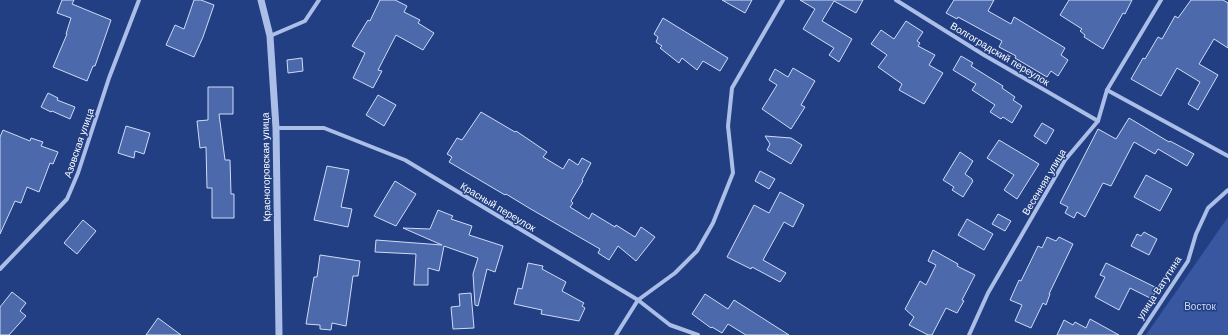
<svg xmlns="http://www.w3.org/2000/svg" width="1228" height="335" font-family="Arial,sans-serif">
<rect width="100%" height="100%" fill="#233f83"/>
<!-- green -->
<path fill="#3857a0" d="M1228 217V335H1146Z"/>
<!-- building -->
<g fill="#4b69ab" stroke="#cfdbf6">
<path d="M62 0H74L72 4 111 20 95 66H93L87 81 53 67 67 34H66L71 18 57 13Z"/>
<path d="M194 0H201L214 5 203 37 194 57 166 45 175 25 184 29Z"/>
<path d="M380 0H395L407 6 404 12 420 20 418 23 434 33 423 50 396 35 378 70 382 71 373 88 353 78 365 53 352 46 368 20 370 21Z"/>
<path d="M722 0H752L745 13Z"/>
<path d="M800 0H863L856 13 834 1 822 21 852 39 839 62 829 55 834 48 803 29 815 9Z"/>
<path d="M954 0H994L988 11 1011 24 1014 17 1065 48 1061 55 1068 60 1058 76 1051 71 1047 77 1015 58 1016 56 999 47 1002 41 958 17 957 19 946 13Z"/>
<path d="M1069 0H1132L1125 14 1123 13 1103 49 1084 37 1085 35 1080 31 1082 29 1060 15Z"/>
<path d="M1191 0H1223L1228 3V48L1214 39 1199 64 1218 75 1198 110 1188 104 1200 82 1177 68 1161 96 1131 79 1143 58 1145 59 1158 37 1162 39 1175 16 1178 18Z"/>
<path d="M663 18 728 58 720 71 703 61 697 70 682 58 679 63 660 48 662 46 656 42 658 37 654 34Z"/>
<path d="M906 21 923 32 917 41 920 43 918 46 935 55 929 65 943 73 924 104 899 90 902 84 878 67 887 55 871 44 881 30 894 39Z"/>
<path d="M961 56 973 63 971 66 1003 86 1002 88 1015 97 1013 100 1022 106 1012 123 1003 117 1001 119 990 112 995 105 972 90 976 84 953 70Z"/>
<path d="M302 58 303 71 288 73 287 60Z"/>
<path d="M793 68 815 81 801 105 805 107 791 129 762 109 777 85 769 80 775 69 788 77Z"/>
<path d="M208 87H233V114H219L225 160H230L231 194H234V218H212V188H207L206 147 200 148 197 121 208 120Z"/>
<path d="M48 93 58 98 57 100 75 107 70 119 52 111 51 112 41 107Z"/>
<path d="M378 95 396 105 384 126 366 115Z"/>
<path d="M481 112 515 132 516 131 547 152 543 157 563 169 569 159 578 165 582 158 591 163 582 180 583 181 571 201 573 203 570 207 589 219 592 213 615 227 616 225 635 237 641 227 655 237 636 261 618 246 609 260 598 253 600 249 529 208 506 194 505 195 449 162 452 157 447 154 457 138 462 140Z"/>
<path d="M1129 118 1169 142 1170 141 1194 154 1187 166 1158 149 1155 154 1134 142 1111 186 1103 183 1085 217 1077 212 1074 218 1065 213 1068 207 1060 203 1098 129 1116 139Z"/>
<path d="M1042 123 1054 130 1046 144 1034 136Z"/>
<path d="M126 126 150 133 144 154 135 151 134 158 118 153Z"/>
<path d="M3 130 30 141 31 138 43 142 41 146 58 152 53 164 50 163 39 192 27 187 21 203 15 201 0 234V137Z"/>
<path d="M765 136 791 138 802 145 791 164 767 150 770 144Z"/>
<path d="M999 140 1039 164 1017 199 1004 190 1014 175 987 158Z"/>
<path d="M960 152 973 161 965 174 972 179V180L973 181 963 197 952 190 954 187 943 180Z"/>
<path d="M327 166 349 170 341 207 352 209 348 227 314 220Z"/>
<path d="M760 171 775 179 769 189 755 181Z"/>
<path d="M1146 175 1172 189 1160 211 1134 197Z"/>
<path d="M395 181 416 194 396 226 374 216Z"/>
<path d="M780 192 804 205 793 227 784 222 763 260 786 273 780 282 752 267 751 269 727 257 754 205 769 213Z"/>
<path d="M438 210 453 216 451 219 472 226 469 235 503 246 495 272 487 269 478 306 475 305 473 274 478 258 444 246 439 271 428 268V285H414L416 254 375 252 376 240 442 245 403 228 430 229Z"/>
<path d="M998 214 1011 221 1005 231 992 224Z"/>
<path d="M967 219 993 234 984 250 958 235Z"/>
<path d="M83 220 96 231 77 254 64 243Z"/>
<path d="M1144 232 1157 239 1149 255 1131 246 1137 234 1141 236Z"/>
<path d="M1047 237 1056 241 1059 237 1073 244 1049 294H1050L1046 305 1043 303 1031 328 1015 321 1022 305 1010 300 1019 280 1021 281 1038 246 1042 248Z"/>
<path d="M933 250 958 264 957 266 975 275 962 300 964 301 957 313 946 308 932 335H928L909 325 914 317 905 309 920 281 926 285 936 265 928 261Z"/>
<path d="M320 255 360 261 358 276H353L346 326 332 323 331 330 320 329V325L306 324 314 277H317Z"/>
<path d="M528 263 543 266 542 269 566 282 562 291 584 303 582 306 585 308 579 321 541 314 542 310 514 304 518 288 522 289Z"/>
<path d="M1106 263 1157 288 1152 299 1130 288 1119 310 1095 297 1105 277 1100 275Z"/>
<path d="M12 292 26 303 20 311 26 316 9 335H0V307Z"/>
<path d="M471 293 474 328 453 329 451 307 460 306 459 294Z"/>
<path d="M705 294 728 309 734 300 789 335H746L728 324 722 333 712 327 711 328 692 314Z"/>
<path d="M158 318 181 335H146Z"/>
<path d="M1090 319 1119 335H1057L1064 320 1073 325 1075 322 1086 328Z"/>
</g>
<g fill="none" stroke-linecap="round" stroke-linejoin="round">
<!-- minor -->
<g stroke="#abbee8" stroke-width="4">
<path d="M896 0 984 55 1098 121"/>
<path d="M270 36 305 21 319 0"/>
<path d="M1107 90 1228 156"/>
<path d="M276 128H324L405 160 638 300 670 325 698 335"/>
<path d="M0 269 67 199 78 173 109 78 139 0"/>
<path d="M616 335 638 300 675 273 697 251 713 223 733 173 728 126 732 88 783 0"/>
<path d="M969 335 988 293 1065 160 1098 121 1107 90 1161 0"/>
<path d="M1139 335 1188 261 1196 234 1208 208 1228 190"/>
</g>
<!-- tertiary -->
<path stroke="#abbee8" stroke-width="7" d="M261 0 270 36 276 128 279 335"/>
</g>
<g text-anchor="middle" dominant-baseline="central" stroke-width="3" stroke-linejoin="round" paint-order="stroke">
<!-- street labels -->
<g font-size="10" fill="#fff" stroke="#233f83">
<text transform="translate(1000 54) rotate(31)">Волгоградский переулок</text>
<text transform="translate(79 143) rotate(-71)">Азовская улица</text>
<text transform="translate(266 167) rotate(-91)">Красногоровская улица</text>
<text transform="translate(1044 182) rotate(-59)">Весенняя улица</text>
<text transform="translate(498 207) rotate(31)">Красный переулок</text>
<text transform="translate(1159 288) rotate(-57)">улица Ватутина</text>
</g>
<!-- park labels -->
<g font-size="10" fill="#cfdbf6" stroke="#233f83">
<text x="1200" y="306">Восток</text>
</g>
</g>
</svg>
